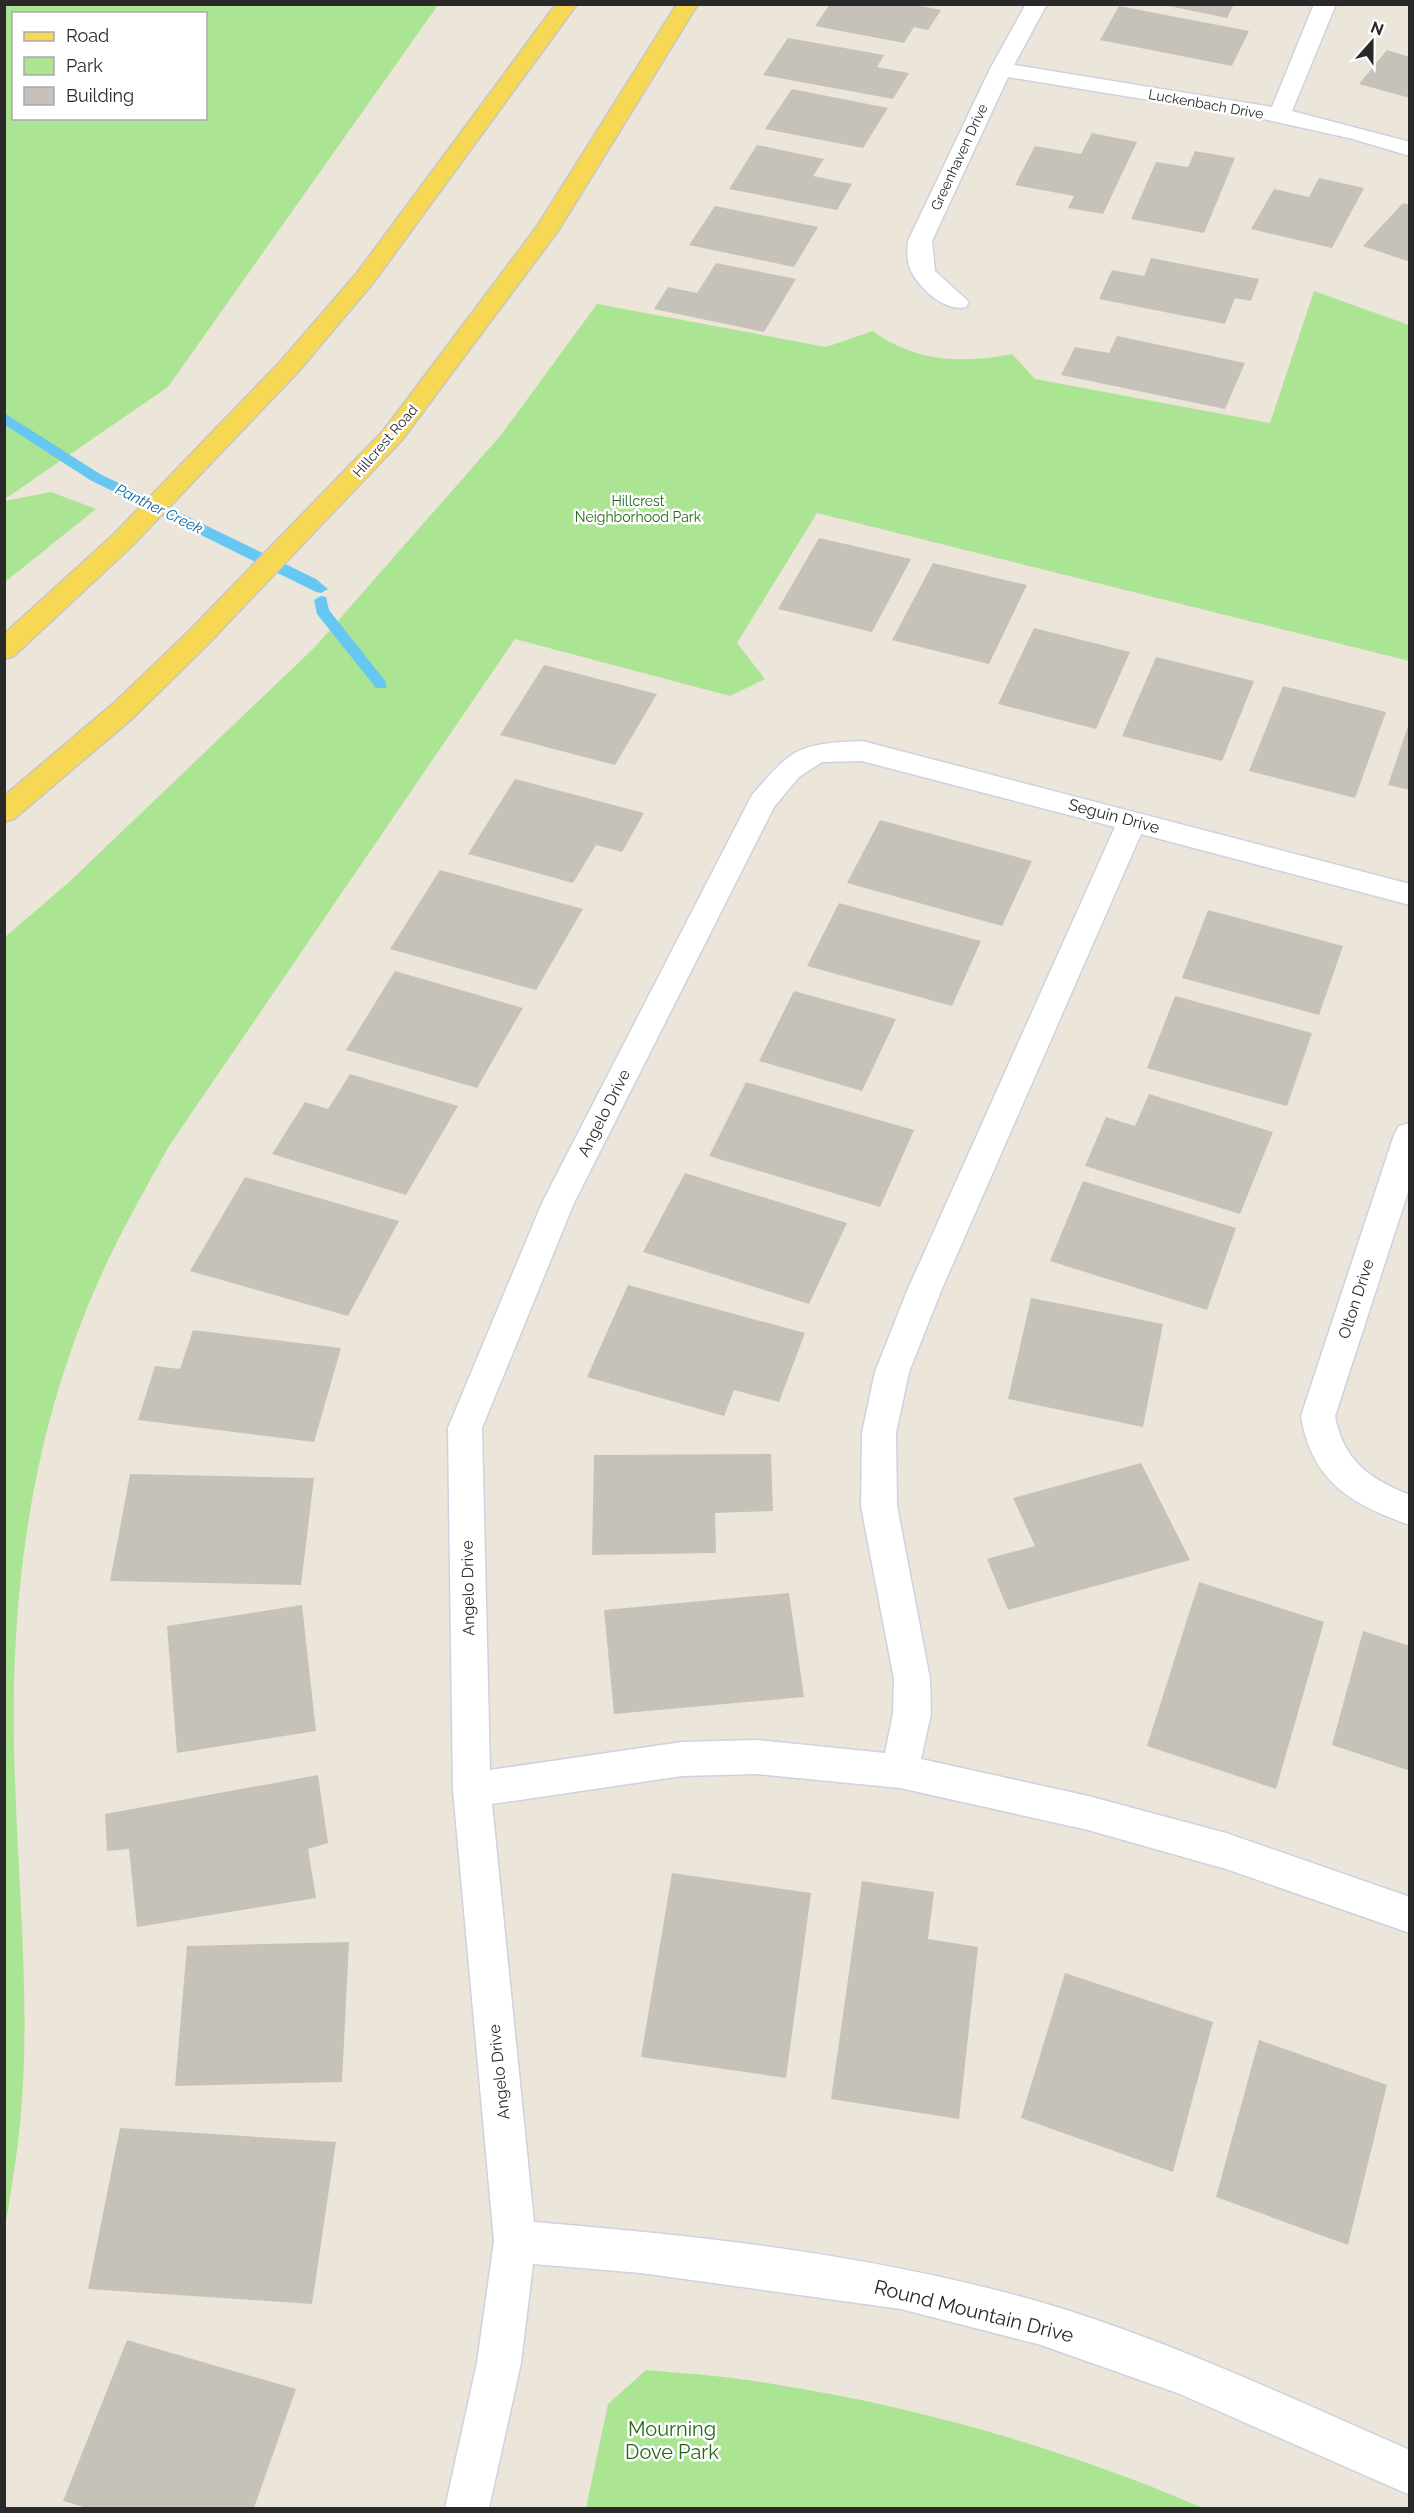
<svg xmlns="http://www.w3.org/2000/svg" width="1414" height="2513" font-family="Raleway,sans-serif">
<rect width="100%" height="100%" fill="#ece5d9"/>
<!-- green -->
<g fill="#abe593" fill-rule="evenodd">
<path d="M5 4 438 5 168 387 5 499ZM14 14H206V118H14Z"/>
<path d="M1314 291 1409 325V661L817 513 737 643 765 679 730 696 515 639 169 1146C143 1193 116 1240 95 1289 33 1432 11 1587 14 1742 16 1883 36 2024 15 2165 11 2185 10 2206 5 2225V937L68 883 315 647 501 435 597 304 826 347 873 331C914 362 963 364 1012 354L1035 379 1270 423Z"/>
<path d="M51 492 96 509 5 582V501Z"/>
<path d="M646 2370C680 2373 713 2375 747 2380 902 2402 1059 2446 1203 2508H586L608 2404Z"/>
</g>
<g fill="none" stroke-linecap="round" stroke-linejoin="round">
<!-- stream -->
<g fill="#67c7f3" fill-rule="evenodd">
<path d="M4 413 100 474 316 579 328 589 321 593 316 592 90 480 5 425Z"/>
<path d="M321 596 326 597 329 610 386 682V688H376L317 614 314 600Z"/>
</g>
</g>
<!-- building -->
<g fill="#c7c2b9">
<path d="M830 4H911L941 10 928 30 914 27 904 43 815 26Z"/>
<path d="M1159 4H1234L1227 18Z"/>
<path d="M1119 6 1249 31 1232 66 1100 40Z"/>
<path d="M788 38 884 55 877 67 909 73 893 99 763 75Z"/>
<path d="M1387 50 1410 57V98L1359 84Z"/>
<path d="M792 89 888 108 863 148 765 129Z"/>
<path d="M1092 133 1137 142 1103 214 1068 208 1074 196 1015 185 1035 146 1081 154Z"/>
<path d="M757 145 824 159 813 176 852 184 837 210 729 189Z"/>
<path d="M1195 151 1235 158 1204 233 1131 219 1156 162 1188 167Z"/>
<path d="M1319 178 1364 188 1332 248 1251 229 1274 189 1309 197Z"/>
<path d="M1403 203 1410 205V262L1363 246Z"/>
<path d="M715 206 818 227 794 267 689 245Z"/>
<path d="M1151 258 1259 279 1251 301 1235 298 1225 324 1099 299 1112 270 1144 276Z"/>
<path d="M716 263 796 279 764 332 654 309 668 287 697 293Z"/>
<path d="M1117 336 1245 363 1225 409 1061 375 1075 347 1109 353Z"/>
<path d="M819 538 911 559 872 632 778 609Z"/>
<path d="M933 563 1027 585 989 664 892 640Z"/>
<path d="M1034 628 1130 652 1096 729 998 704Z"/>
<path d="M1156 657 1254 681 1222 761 1122 736Z"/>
<path d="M544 665 657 694 615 765 500 735Z"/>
<path d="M1283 686 1386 712 1355 798 1249 771Z"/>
<path d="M1409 723H1410V790L1388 785Z"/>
<path d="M515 779 644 813 622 852 596 845 573 883 468 854Z"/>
<path d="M880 820 1032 861 1002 926 847 883Z"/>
<path d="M440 870 583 909 536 990 390 949Z"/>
<path d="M839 903 981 941 952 1006 807 966Z"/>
<path d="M1208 910 1343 946 1319 1015 1182 978Z"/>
<path d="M395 971 523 1008 477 1088 346 1050Z"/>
<path d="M794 991 896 1019 862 1091 759 1061Z"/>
<path d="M1175 996 1312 1033 1287 1106 1147 1068Z"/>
<path d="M350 1074 458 1106 406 1195 272 1154 305 1102 328 1109Z"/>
<path d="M746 1082 914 1130 880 1207 709 1156Z"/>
<path d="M1149 1094 1273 1132 1240 1214 1085 1166 1106 1117 1135 1126Z"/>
<path d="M685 1173 847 1223 809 1304 643 1252Z"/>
<path d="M245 1177 399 1221 348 1316 190 1271Z"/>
<path d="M1083 1181 1236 1228 1207 1310 1050 1261Z"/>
<path d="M628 1285 805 1333 779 1402 734 1390 724 1416 587 1377Z"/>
<path d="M1031 1298 1163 1324 1143 1427 1008 1399Z"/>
<path d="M193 1330 341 1348 314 1442 138 1420 155 1366 180 1369Z"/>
<path d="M771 1454 773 1511 715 1513 716 1553 592 1555 594 1455Z"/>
<path d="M1141 1463 1190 1560 1008 1610 987 1559 1035 1546 1013 1498Z"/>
<path d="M130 1474 314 1478 301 1585 110 1581Z"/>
<path d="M1199 1582 1324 1622 1276 1789 1147 1746Z"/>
<path d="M789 1593 804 1697 614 1714 604 1610Z"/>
<path d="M302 1605 316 1731 177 1753 167 1626Z"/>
<path d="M1363 1631 1410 1646V1771L1332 1745Z"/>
<path d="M318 1775 328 1843 308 1849 316 1898 137 1927 129 1849 107 1851 105 1814Z"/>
<path d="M672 1873 811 1893 786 2078 641 2057Z"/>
<path d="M862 1881 934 1892 928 1939 978 1947 959 2119 831 2099Z"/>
<path d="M349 1942 342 2082 175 2086 187 1946Z"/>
<path d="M1065 1973 1213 2022 1173 2172 1021 2118Z"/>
<path d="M1259 2040 1387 2085 1348 2245 1216 2197Z"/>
<path d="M120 2128 336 2142 312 2304 88 2289Z"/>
<path d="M127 2340 296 2389 254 2508H87L63 2501Z"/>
</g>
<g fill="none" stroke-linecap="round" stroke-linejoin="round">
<defs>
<g id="minor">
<path d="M1026 4H1047L1014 65 1272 107 1314 4H1336L1292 111 1410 142V156L1353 139 1259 118 1008 77 932 241 935 271 969 302 966 307C944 312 919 288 910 269 907 260 907 251 908 241L990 69Z"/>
<path d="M862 741 1410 884V905L1141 834 941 1291 909 1372 896 1433 897 1506 930 1679 931 1714 921 1759 1088 1796 1226 1833 1410 1897V1933L1226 1869 1088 1830 900 1788 757 1774 682 1776 492 1804 534 2222C704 2236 876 2255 1040 2302 1167 2339 1288 2397 1410 2450V2495L1180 2394 1041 2345 901 2309 641 2273 533 2264 521 2363 489 2508H445L477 2363 494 2241 453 1790 448 1428 542 1203 752 795C793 747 799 744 862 741ZM862 761 1115 827 907 1291 875 1372 862 1433 861 1506 894 1679 893 1714 885 1753 757 1740 682 1742 490 1770 482 1428 574 1203 774 807 799 777 822 762Z"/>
<path d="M1410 1123V1186L1335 1416C1343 1460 1369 1479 1410 1495V1525C1351 1504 1312 1482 1301 1416L1394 1135 1399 1126Z"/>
</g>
<g id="major">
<path d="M556 4H577L373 283 298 372 132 546 14 656 4 659V634L114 534 280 362 357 273Z"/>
<path d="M677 4H698L558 231 402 440 209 643 134 717 14 819 4 822V796L114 703 189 631 384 430 536 228Z"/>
</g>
</defs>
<!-- minor casing -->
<use href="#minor" stroke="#cfd1e2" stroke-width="3"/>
<!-- major casing -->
<use href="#major" stroke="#c7c7c7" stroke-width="3"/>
<!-- minor -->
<use href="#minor" fill="#fff" fill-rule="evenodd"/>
<!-- major -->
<use href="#major" fill="#f6d854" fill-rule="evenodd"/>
</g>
<g text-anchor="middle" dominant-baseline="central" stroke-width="5" stroke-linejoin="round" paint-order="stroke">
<!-- far-street labels -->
<g font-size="14" fill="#292929" stroke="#fff">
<text transform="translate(1206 104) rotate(10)">Luckenbach Drive</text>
<text transform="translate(959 157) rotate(-65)">Greenhaven Drive</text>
<text transform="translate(385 441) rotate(-49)">Hillcrest Road</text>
</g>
<!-- far-park labels -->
<g font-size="14" fill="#236816" stroke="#fff">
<text x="638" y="501">Hillcrest<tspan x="638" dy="16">Neighborhood Park</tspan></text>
</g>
<!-- far-water labels -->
<g font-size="15" font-style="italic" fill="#08639e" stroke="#fff">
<text transform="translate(159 509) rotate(26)">Panther Creek</text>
</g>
<!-- street labels -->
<g font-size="16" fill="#292929" stroke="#fff">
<text transform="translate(1114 816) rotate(15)">Seguin Drive</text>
<text transform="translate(604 1113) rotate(-63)">Angelo Drive</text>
<text transform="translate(1356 1299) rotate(-72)">Olton Drive</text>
<text transform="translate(468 1588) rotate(-91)">Angelo Drive</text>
<text transform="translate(499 2072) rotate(-96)">Angelo Drive</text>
</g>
<!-- near-street labels -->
<g font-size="20" fill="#292929" stroke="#fff">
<text transform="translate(974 2311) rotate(14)">Round Mountain Drive</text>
</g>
<!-- near-park labels -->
<g font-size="20" fill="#236816" stroke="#fff">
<text x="672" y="2429">Mourning<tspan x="672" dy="23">Dove Park</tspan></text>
</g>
</g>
<!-- border -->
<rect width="1414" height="2513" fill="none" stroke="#292929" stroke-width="12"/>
<!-- legend -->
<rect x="12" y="12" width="195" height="108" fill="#ffffff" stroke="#a9a9a9" stroke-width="1.5"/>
<rect x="24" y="32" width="30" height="9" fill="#f6d854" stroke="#a9a9a9" stroke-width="1.5"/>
<text x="66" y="42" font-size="18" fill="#292929">Road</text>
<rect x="24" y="57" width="30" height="18" fill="#abe593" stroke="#a9a9a9" stroke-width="1.5"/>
<text x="66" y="72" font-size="18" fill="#292929">Park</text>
<rect x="24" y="87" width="30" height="18" fill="#c7c2b9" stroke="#a9a9a9" stroke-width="1.5"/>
<text x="66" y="102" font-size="18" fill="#292929">Building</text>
<!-- north arrow -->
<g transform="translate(1372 42) rotate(21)" stroke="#ffffff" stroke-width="4.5" paint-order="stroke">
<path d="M0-4.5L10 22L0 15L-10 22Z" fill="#292929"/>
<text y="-9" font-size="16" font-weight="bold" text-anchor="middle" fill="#292929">N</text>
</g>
</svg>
